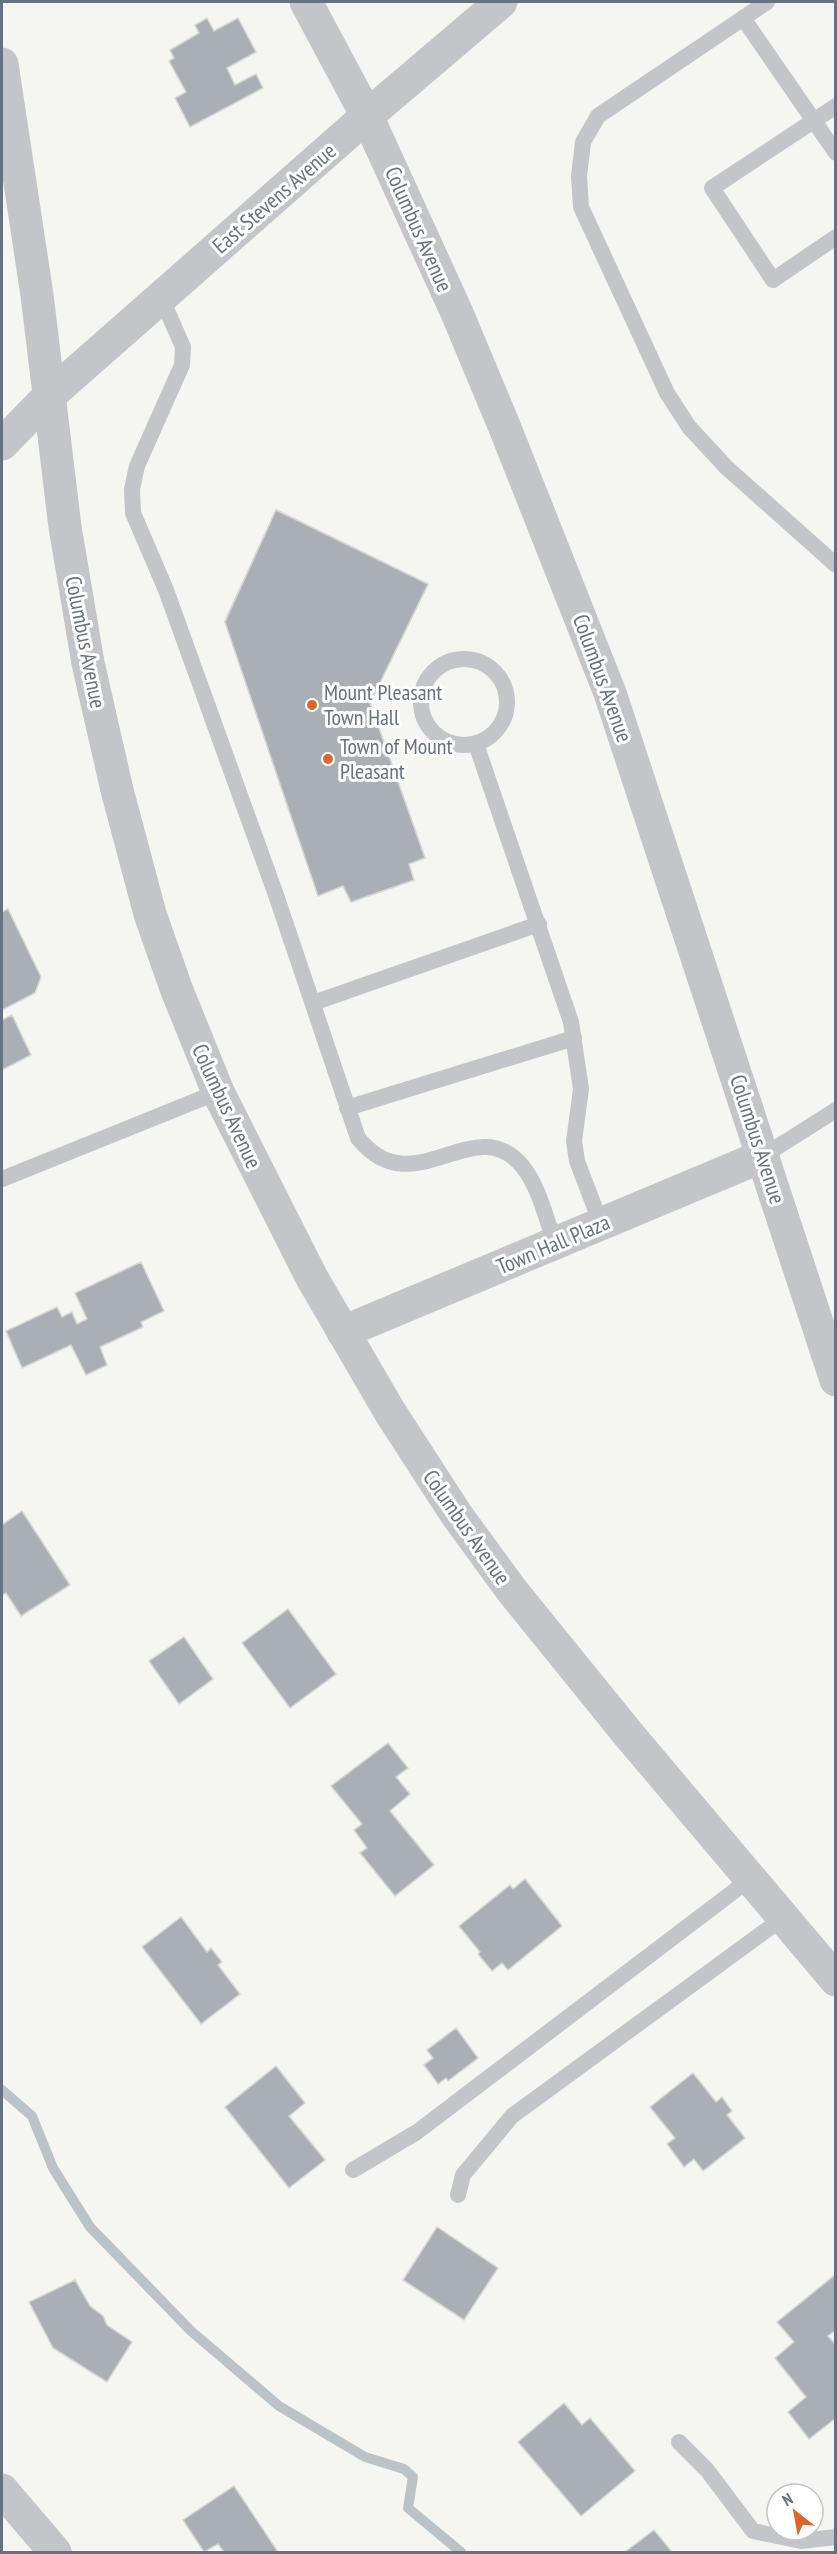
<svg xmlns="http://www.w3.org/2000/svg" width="837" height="2554" font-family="'PT Sans Narrow',sans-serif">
<rect width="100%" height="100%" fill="#f5f5f2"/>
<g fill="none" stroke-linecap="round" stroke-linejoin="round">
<!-- stream -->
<path stroke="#bac3c8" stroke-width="10" d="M2 2090 32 2116 53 2168 90 2227 191 2331 279 2406 365 2457 404 2469 413 2477 408 2508 461 2552"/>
</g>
<!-- building -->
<g fill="#a9afb5" stroke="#d6d6d4" stroke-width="1.5">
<path d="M207 18 214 31 238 18 256 52 227 68 235 85 256 74 263 88 190 127 175 98 186 92 169 61 174 58 170 50 199 33 195 25Z"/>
<path d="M276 510 428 584 370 703 425 858 408 864 414 880 351 902 343 886 318 895 225 621Z"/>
<path d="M276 510 428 584 370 703 425 858 409 864 414 880 351 902 343 886 318 896 225 622Z"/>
<path d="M8 909 41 977 35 993 2 1010V912Z"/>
<path d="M12 1015 31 1055 2 1070V1020Z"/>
<path d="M141 1262 164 1311 141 1322 143 1327 100 1347 107 1365 86 1375 71 1345 22 1368 6 1331 57 1307 62 1317 72 1312 77 1324 87 1319 75 1293Z"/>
<path d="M22 1511 70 1585 21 1616 6 1593 2 1595V1525Z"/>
<path d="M288 1609 336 1674 290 1708 242 1643Z"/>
<path d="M184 1637 213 1679 179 1704 149 1661Z"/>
<path d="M388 1743 408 1768 396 1777 410 1794 390 1811 434 1865 395 1896 360 1853 367 1848 354 1830 362 1824 331 1786Z"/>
<path d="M525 1879 562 1926 508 1970 502 1963 492 1971 478 1954 480 1952 459 1926 510 1885 513 1889Z"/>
<path d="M181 1917 207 1952 211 1948 222 1962 218 1965 240 1994 201 2024 142 1947Z"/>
<path d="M456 2028 478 2058 448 2081 446 2078 438 2084 424 2065 433 2058 427 2050Z"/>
<path d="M276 2066 305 2103 289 2116 325 2160 289 2188 225 2107Z"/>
<path d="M693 2073 716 2102 722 2097 732 2111 727 2115 745 2138 703 2171 694 2159 684 2167 667 2144 675 2138 650 2107Z"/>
<path d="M437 2227 498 2268 464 2320 403 2280Z"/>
<path d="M836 2274V2330L828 2336 836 2345V2418L809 2439 788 2412 806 2397 775 2358 794 2342 777 2322Z"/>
<path d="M75 2280 90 2306 103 2316 107 2325 132 2342 107 2382 53 2348 29 2302Z"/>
<path d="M564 2403 582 2425 590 2418 635 2471 581 2516 518 2442Z"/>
<path d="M234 2486 278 2552H224L218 2544 204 2552 183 2520Z"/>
<path d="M654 2530 672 2552H625Z"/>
</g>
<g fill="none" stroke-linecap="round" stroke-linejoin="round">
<!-- service -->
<g stroke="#c3c5c9" stroke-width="16">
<path d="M767 2 598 116 583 142 579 176 581 207 667 393 689 427 726 467 836 565"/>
<path d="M743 18 836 153"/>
<path d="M836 106 712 188 773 280 836 237"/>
<path d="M161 297 183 347 182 365 137 466 132 489 133 513 166 590 276 895 358 1138C414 1208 475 1107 523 1167 539 1187 546 1219 555 1243"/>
<circle cx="464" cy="702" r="43"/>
<path d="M476 744 571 1022 581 1089 574 1141 577 1161 601 1224"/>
<path d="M313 1003 539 924"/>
<path d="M347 1108 574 1038"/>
<path d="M763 1156 836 1110"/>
<path d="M2 1179 218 1092"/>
<path d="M353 2170 417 2132 750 1879"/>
<path d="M458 2195 463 2175 512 2116 783 1918"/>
<path d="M679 2442 707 2470 753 2531 801 2541 836 2537"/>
</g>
<!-- minor -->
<g stroke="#c3c5c9" stroke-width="33">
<path d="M343 1332 763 1156"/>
<path d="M2 2490 55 2552"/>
</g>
<!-- tertiary -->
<g stroke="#c3c5c9" stroke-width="33">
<path d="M306 2 367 116 457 313 505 428 610 693 836 1380"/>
<path d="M2 64 37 295 65 527 88 663 117 790 150 914 176 988 218 1092 312 1278 390 1412 456 1514 513 1592 629 1735 836 1980"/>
<path d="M2 444 49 396 367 116 501 2"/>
</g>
</g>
<!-- markers -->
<g fill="#d8672f" stroke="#fff" stroke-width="2">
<circle cx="312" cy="705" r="6"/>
<circle cx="328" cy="759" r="6"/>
</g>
<g text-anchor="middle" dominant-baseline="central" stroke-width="6" stroke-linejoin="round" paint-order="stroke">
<!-- street labels -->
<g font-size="22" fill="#667281" stroke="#fff">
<text transform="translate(274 198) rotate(-41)">East Stevens Avenue</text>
<text transform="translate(419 229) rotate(66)">Columbus Avenue</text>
<text transform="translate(86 642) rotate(79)">Columbus Avenue</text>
<text transform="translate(603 678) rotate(70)">Columbus Avenue</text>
<text transform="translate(227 1106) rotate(65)">Columbus Avenue</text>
<text transform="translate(758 1139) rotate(72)">Columbus Avenue</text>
<text transform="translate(553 1244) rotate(-23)">Town Hall Plaza</text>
<text transform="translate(467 1527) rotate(55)">Columbus Avenue</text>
</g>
<!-- poi labels -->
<g font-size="22" fill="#667281" stroke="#fff" text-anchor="start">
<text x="324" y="692">Mount Pleasant<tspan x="324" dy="25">Town Hall</tspan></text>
<text x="340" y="746">Town of Mount<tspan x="340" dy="25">Pleasant</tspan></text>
</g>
</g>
<!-- border -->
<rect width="837" height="2554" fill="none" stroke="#667281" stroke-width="6"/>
<!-- north arrow -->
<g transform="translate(795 2512) rotate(329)"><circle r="28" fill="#ffffff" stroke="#c2c7cd" stroke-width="1.5"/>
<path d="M0-4.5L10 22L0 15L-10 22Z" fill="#d8672f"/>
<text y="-9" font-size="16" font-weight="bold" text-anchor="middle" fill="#667281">N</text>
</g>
</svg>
